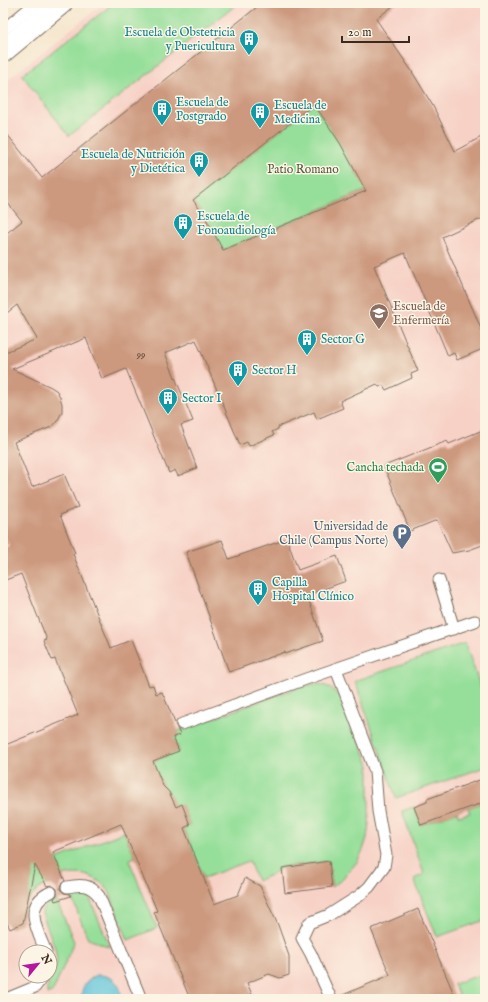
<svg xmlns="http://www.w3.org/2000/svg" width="488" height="1002" font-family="'IM FELL English',serif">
<rect width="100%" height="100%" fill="#fcf5e5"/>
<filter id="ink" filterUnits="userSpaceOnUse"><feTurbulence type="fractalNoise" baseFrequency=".025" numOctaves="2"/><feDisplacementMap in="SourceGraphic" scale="8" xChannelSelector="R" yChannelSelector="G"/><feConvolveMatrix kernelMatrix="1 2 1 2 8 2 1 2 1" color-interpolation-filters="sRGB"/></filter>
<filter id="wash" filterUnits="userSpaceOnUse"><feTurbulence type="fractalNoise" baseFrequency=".012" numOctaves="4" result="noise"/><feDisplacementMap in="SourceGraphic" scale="16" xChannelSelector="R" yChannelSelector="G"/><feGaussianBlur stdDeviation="0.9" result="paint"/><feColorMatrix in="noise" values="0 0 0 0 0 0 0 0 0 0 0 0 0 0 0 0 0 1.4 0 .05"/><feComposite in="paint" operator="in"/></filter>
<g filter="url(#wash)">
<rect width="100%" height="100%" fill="#f6e7cf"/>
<!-- built -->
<path fill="#f7d1c6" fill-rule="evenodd" d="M104 3H485V999H3V83ZM26 952H50V976H26Z"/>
<!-- green -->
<g fill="#96df9a" stroke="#68845c">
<path d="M114 3H234L236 5 69 136 22 75Z"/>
<path d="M314 104 340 143 359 178 374 187 223 250 204 215 193 200Z"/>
<path d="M465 643 485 699V767L396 798 355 681Z"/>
<path d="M315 684C327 684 334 690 342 699L369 765V824L367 838 363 850 357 862 341 880 332 887 329 861 282 867 273 874 257 881 249 861 204 878 184 828 190 825 182 805 175 807 169 792 165 790 152 762 179 751 174 738 179 735 178 731 300 687Z"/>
<path d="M485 802V920L437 937 414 879 424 874 402 811 414 807 421 825 457 812 459 816 470 813 468 808Z"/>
<path d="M124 832 135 857 129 860 157 928 128 940 109 891C97 876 82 871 63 876L56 859Z"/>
<path d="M40 865 48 883C37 889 31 896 25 906L9 877Z"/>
<path d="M75 892 85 893 90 899 110 947 88 939 70 893Z"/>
<path d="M54 899 55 902 57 901 74 942 53 991 47 994V988L55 972 57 960 55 948 42 913 44 906Z"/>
<path d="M485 973V999H460L454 984Z"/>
</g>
<!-- water -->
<path fill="#5dc4da" stroke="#4c777c" d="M97 975C112 975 122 983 121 999H82C80 987 87 980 97 975Z"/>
<g id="blocks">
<!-- building -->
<g fill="#cc997e" fill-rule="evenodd">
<path d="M262 3H397L376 19 411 70 433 106 455 151 485 135V217L442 237 485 338V348L457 360 454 353 448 356 405 253 374 266 418 371 411 374 412 378 386 390 383 385 379 387 377 384 340 401 343 408 317 419 314 412 278 427V429L272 432 274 435 249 446 247 442 240 445 196 340 165 353 193 421 181 425 197 468 178 476 175 470 169 473 126 369 102 379 86 338 12 369 51 387 57 391 60 397 62 404V412L59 418 55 424 49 428 14 442 32 487 64 474 78 507 60 515 75 553 73 554 111 648 131 640 149 686 153 685 156 694 162 692 180 735 173 737 179 751 153 761 163 786 169 792 176 807 182 804 190 825 184 828 214 904 238 895 245 878 260 886 278 925 289 956V975L280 978 269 974 247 983 254 999H190L154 912 157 911 121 824 53 852 65 881 61 884 60 889 64 893 70 894 71 896 55 901 54 899 57 895V889L51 885 47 886 35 865 23 923 10 929 7 923 3 925V746L78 715 55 659 52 660 44 641 47 640 21 574 3 581V548L9 546 3 532V353L37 339 17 305 3 316V236L22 221 3 197V129L42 178ZM314 104 340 143 366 191 223 250 204 215 193 200Z"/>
<path d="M485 429V544L469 550 452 553 437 520 410 531 384 466 447 441 449 444Z"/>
<path d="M287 539 298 570 337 556 346 581 307 595 323 641 285 654V652L229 672 186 552 222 540 229 559Z"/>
<path d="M485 778V802L421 825 414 807 427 802V799Z"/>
<path d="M329 861 332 887 285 893 282 868Z"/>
<path d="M418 909 456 999H338V997L390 975 371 929Z"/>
</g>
</g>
</g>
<g filter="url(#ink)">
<use href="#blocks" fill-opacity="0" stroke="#7c6c5c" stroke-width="1"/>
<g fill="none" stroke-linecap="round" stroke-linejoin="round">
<defs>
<g id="lane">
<path d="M3 30 36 3"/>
<path d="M439 580 454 629"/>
<path d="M182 724 306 679 475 621"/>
<path d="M67 887C81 884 90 884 99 896L141 999"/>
<path d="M46 952C37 930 22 905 51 892"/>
<path d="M6 999 35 987 43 976"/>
<path d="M331 999 311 954 302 938 309 923 329 915 359 896 369 887 384 867 386 855 378 811 375 771 336 669"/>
</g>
<path id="primary" d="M3 51 61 3"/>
</defs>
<!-- lane casing -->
<use href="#lane" stroke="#7c6c5c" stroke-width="13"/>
<!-- primary casing -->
<use href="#primary" stroke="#7c6c5c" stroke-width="24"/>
<!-- lane -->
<use href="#lane" stroke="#fff" stroke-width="11"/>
<!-- primary -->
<use href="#primary" stroke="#fff" stroke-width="22"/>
</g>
</g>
<!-- icons -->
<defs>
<symbol id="building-pin" viewBox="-11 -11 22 30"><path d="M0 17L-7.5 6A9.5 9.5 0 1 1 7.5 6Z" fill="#0f9aa8" stroke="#fcf5e5"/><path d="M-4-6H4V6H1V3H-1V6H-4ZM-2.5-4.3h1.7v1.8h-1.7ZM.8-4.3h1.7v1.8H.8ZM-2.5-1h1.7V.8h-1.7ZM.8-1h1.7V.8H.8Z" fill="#fff"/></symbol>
<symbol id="university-pin" viewBox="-11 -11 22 30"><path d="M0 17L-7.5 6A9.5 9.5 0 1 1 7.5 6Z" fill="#8d6e63" stroke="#fcf5e5"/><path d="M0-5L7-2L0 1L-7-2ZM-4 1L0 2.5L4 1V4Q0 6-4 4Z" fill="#fff"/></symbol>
<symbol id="stadium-pin" viewBox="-11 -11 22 30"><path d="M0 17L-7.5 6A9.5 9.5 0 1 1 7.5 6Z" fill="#2e9e5b" stroke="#fcf5e5"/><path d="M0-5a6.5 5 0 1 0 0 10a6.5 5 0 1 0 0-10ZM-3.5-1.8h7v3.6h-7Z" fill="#fff"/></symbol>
<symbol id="parking-pin" viewBox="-11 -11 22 30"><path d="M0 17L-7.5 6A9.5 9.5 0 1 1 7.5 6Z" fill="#5c6f8a" stroke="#fcf5e5"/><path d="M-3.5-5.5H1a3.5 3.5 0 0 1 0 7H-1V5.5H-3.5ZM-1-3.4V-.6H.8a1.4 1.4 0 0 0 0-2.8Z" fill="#fff"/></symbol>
</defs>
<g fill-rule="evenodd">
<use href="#building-pin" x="238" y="28" width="22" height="30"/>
<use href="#building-pin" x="151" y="98" width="22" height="30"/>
<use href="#building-pin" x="249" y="101" width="22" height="30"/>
<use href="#building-pin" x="188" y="150" width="22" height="30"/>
<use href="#building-pin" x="172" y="212" width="22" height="30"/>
<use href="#university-pin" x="368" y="302" width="22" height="30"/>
<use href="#building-pin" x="296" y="328" width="22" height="30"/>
<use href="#building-pin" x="227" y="359" width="22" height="30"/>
<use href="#building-pin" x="157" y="387" width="22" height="30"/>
<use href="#stadium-pin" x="427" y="456" width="22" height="30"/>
<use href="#parking-pin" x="391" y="522" width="22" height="30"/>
<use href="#building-pin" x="247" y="578" width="22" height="30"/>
</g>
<g text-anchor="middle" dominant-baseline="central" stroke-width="3" stroke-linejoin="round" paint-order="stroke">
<!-- number labels -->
<g font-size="10" fill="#5f4636">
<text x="141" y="355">99</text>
</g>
<!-- culture labels -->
<g font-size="12" fill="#0d838f" stroke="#fcf5e5" text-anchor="start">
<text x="235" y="32" text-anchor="end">Escuela de Obstetricia<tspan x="235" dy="14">y Puericultura</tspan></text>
<text x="176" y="102">Escuela de<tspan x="176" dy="14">Postgrado</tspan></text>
<text x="274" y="105">Escuela de<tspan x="274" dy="14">Medicina</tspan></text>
<text x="185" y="154" text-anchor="end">Escuela de Nutrición<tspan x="185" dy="14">y Dietética</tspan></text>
<text x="197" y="216">Escuela de<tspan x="197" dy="14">Fonoaudiología</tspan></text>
<text x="321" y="339">Sector G</text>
<text x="252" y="370">Sector H</text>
<text x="182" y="398">Sector I</text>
<text x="272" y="582">Capilla<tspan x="272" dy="14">Hospital Clínico</tspan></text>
</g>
<!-- park labels -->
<g font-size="12" fill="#52573d" stroke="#fcf5e5">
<text x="303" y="169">Patio Romano</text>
</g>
<!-- education labels -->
<g font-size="12" fill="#785e54" stroke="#fcf5e5" text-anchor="start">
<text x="393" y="306">Escuela de<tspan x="393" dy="14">Enfermería</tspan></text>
</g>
<!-- leisure labels -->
<g font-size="12" fill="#27864d" stroke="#fcf5e5" text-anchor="end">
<text x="424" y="467">Cancha techada</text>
</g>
<!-- service labels -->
<g font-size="12" fill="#4e5e75" stroke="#fcf5e5" text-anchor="end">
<text x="388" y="526">Universidad de<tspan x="388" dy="14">Chile (Campus Norte)</tspan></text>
</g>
</g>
<!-- margin -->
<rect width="488" height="1002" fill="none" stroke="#fcf5e5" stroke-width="16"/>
<!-- north arrow -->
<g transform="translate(38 964) rotate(61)"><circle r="19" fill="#fcf5e5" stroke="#afa495"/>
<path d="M0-3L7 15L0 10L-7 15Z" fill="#b5179e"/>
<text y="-6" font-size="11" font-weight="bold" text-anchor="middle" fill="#3b2a1e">N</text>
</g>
<!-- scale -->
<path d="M342 36v6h67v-6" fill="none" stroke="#3b2a1e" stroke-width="2"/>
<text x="348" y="36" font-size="12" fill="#3b2a1e" stroke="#fcf5e5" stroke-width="3" paint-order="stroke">20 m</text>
</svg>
